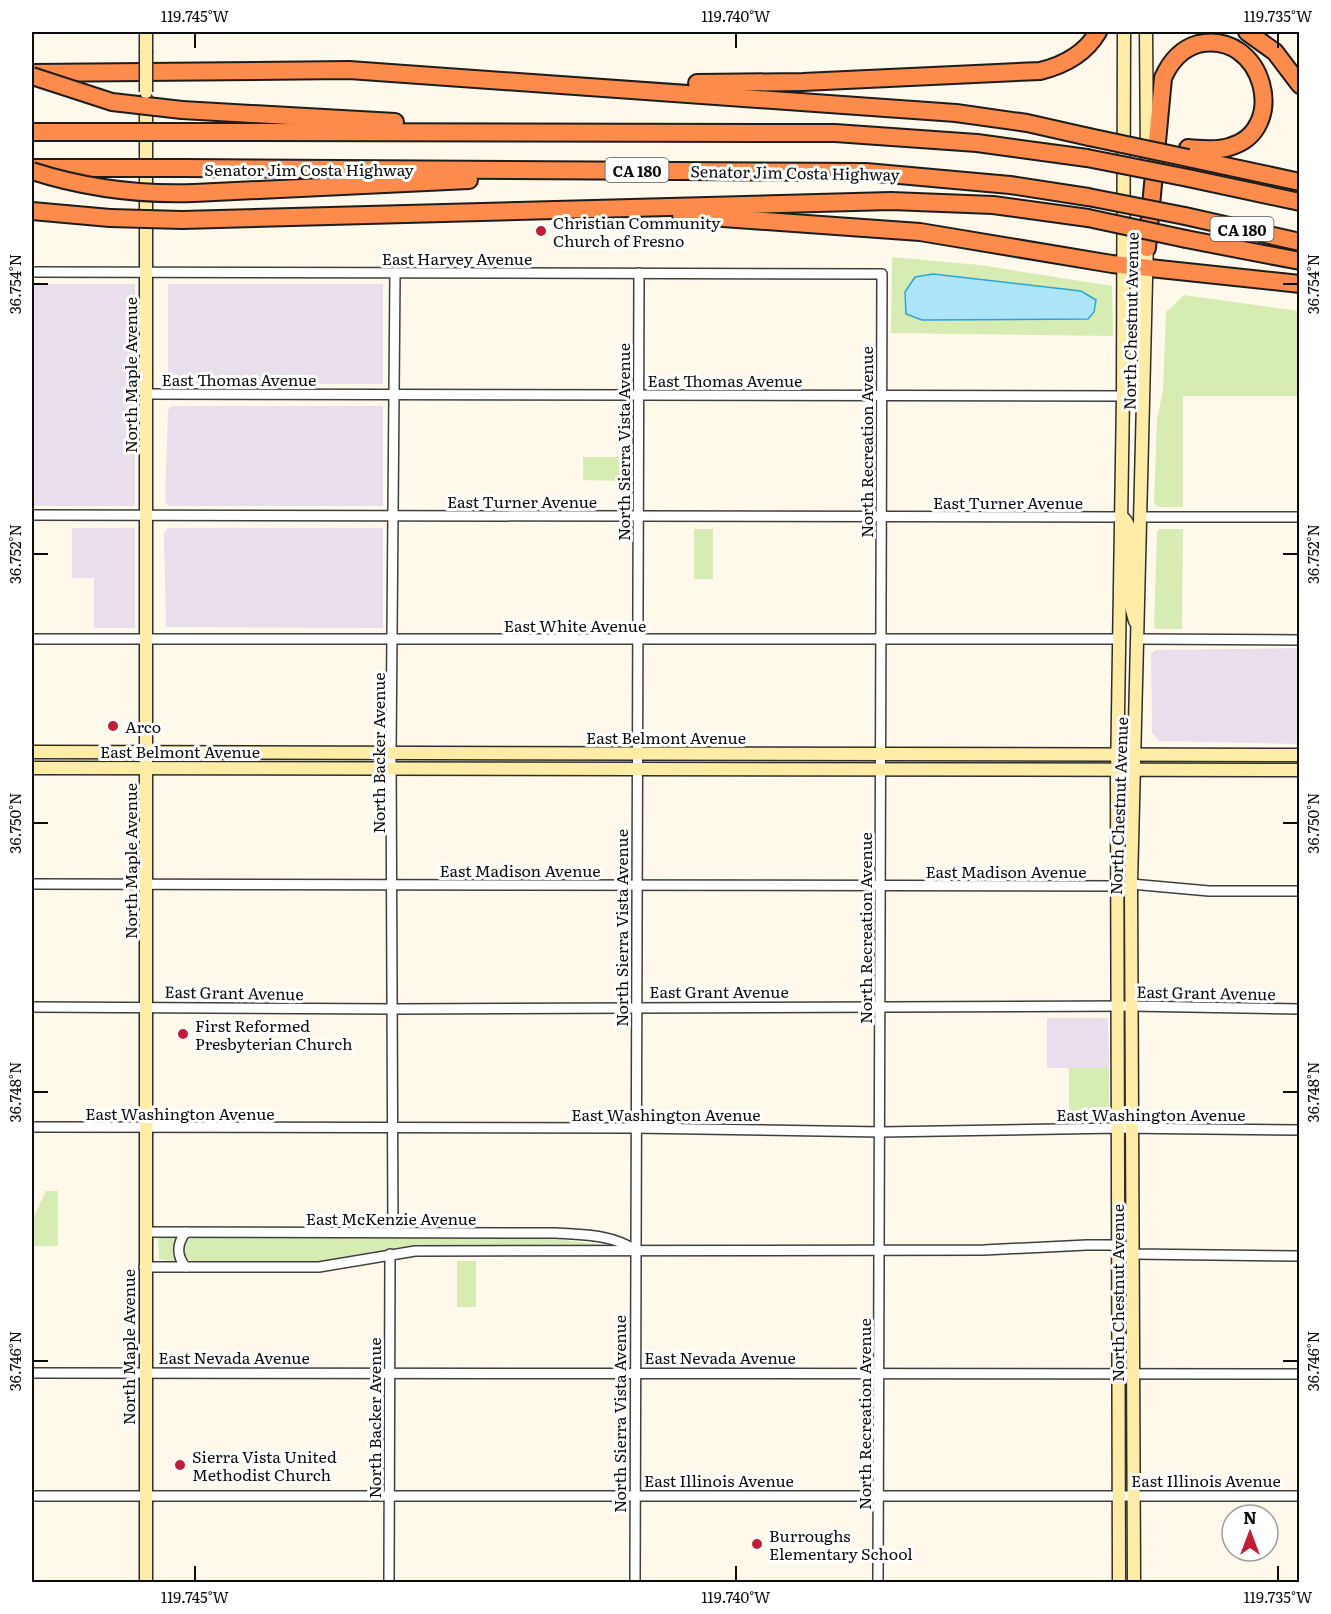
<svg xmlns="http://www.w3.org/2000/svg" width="1331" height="1614" font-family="Literata,serif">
<rect width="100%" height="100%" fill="#fff9eb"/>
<!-- industrial -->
<g fill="#e9dfec">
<rect x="32" y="284" width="103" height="222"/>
<rect x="168" y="284" width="215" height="100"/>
<path d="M172 406H383V506H169L165 502 168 410Z"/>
<path d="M72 528H135V628H94V578H72Z"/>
<path d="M168 528H383V628L166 627 164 533Z"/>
<path d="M1299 648V744L1159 741 1152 733 1151 654 1155 650Z"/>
<path d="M1047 1018H1108L1109 1068H1047Z"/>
</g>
<!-- green -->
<g fill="#d6ecb3">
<path d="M892 257 980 265 1112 286 1113 336 891 333Z"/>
<path d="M1184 295 1299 311V396H1183V507H1158L1154 503 1157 419 1163 390 1166 312Z"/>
<path d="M583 457H627V481L583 480Z"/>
<rect x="694" y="529" width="19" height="50"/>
<path d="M1159 529H1183L1182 629H1156L1154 627 1157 532Z"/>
<rect x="1069" y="1068" width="40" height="50"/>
<path d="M46 1191H58V1246H32V1221Z"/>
<path d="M175 1237 173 1254 175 1262 159 1259 158 1238Z"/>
<path d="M192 1237 546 1238 623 1247H399L320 1261H191L185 1257 184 1244Z"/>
<rect x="457" y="1261" width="19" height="46"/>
</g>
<!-- water -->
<path fill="#ace5fa" stroke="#2fa3d5" stroke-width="1.5" d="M933 274 1081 291 1096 300 1094 312 1088 319 922 320 906 314 905 292 915 277Z"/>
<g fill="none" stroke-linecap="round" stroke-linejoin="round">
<defs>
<g id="street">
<path d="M32 272 882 274 878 1582"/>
<path d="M147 394 1123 396"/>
<path d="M32 515 1121 517"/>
<path d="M1142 517H1300"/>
<path d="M32 639H1118"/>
<path d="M1139 639 1300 640"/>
<path d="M32 884 1117 886"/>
<path d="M1131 884 1209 891H1300"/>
<path d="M32 1007 394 1009 1132 1006 1300 1009"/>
<path d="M32 1127 634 1128 881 1132 1118 1128 1300 1130"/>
<path d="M145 1232 556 1233C583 1235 612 1234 635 1250"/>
<path d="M186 1232C177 1243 176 1256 186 1267"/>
<path d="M393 1232 391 753 395 273"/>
<path d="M144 1267H319L415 1251 984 1250 1087 1245H1111L1134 1254 1300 1256"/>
<path d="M32 1373 1300 1374"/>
<path d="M32 1496H1300"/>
<path d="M389 1582 390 1254"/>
<path d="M635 1582 639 273"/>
</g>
<g id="secondary">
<path d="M146 32V51"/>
<path d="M1146 32 1147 156"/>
<path d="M146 99V1582"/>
<path d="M1121 517C1138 523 1130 581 1130 597 1130 605 1133 613 1135 621"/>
<path d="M32 752 1300 755"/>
<path d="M32 768 1300 770"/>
<path d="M1119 1582 1117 778 1123 396 1124 32"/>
<path d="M1134 1582 1131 884 1147 240"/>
</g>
<g id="highway">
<path d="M1247 32 1275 52 1300 85"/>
<path d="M32 73 349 70 956 113 1027 123 1089 137"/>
<path d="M697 83 803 82 1040 71C1065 65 1085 54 1098 32"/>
<path d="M182 110 395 122"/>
<path d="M32 132H112"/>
<path d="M182 132 835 133 977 143 1087 158"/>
<path d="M1188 158 1300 182"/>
<path d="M32 168H112"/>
<path d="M183 168 866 172 1010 185 1088 197"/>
<path d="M1188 178 1300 202"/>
<path d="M194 193 469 180"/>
<path d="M32 211 110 218"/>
<path d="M681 215 920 232 1112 264 1300 284"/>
<path d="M1185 216 1300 242"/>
<path d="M182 220 891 201 993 205 1088 218"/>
<path d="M1186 239 1300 261"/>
<path d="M1147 248 1163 78C1170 62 1181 49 1198 44 1264 29 1290 131 1229 147 1216 151 1201 149 1188 148"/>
</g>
</defs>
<!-- street casing -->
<use href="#street" stroke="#3f3f3f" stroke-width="12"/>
<!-- secondary casing -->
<use href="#secondary" stroke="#2e2e2e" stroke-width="15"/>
<!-- highway casing -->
<use href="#highway" stroke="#1d1d1d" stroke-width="20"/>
<!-- street -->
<use href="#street" stroke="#fff" stroke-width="9"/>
<!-- secondary -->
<use href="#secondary" stroke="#ffeca6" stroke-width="12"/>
<!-- highway -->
<use href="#highway" stroke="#fd8b4b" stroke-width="16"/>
<defs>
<path id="secondary-bridge" d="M146 51V92"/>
<g id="highway-bridge">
<path d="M32 76 112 102 182 110"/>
<path d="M112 132H182"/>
<path d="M1089 137 1188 158"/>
<path d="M1087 158 1188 178"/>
<path d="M112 168H183"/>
<path d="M32 171C85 188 138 195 194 193"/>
<path d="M1088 197 1185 216"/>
<path d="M110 218 182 220"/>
<path d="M1088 218 1186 239"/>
</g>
</defs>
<!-- secondary-bridge casing -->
<use href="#secondary-bridge" stroke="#2e2e2e" stroke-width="15" stroke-linecap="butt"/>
<!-- highway-bridge casing -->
<use href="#highway-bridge" stroke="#1d1d1d" stroke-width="20" stroke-linecap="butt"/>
<!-- secondary-bridge -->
<use href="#secondary-bridge" stroke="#ffeca6" stroke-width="12"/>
<!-- highway-bridge -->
<use href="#highway-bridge" stroke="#fd8b4b" stroke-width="16"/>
</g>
<!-- ticks -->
<path fill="none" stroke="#0c0c0c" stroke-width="2" d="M195 33V48M736 33V48M1278 33V48M33 284H48M1283 284H1298M33 554H48M1283 554H1298M33 823H48M1283 823H1298M33 1092H48M1283 1092H1298M33 1361H48M1283 1361H1298M195 1566V1581M736 1566V1581M1278 1566V1581"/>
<!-- markers -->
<g fill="#c41c35" stroke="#fff" stroke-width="2">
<circle cx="541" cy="231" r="6"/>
<circle cx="113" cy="726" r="6"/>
<circle cx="183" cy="1034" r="6"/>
<circle cx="180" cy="1465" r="6"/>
<circle cx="757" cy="1544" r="6"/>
</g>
<g text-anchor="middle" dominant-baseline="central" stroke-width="6" stroke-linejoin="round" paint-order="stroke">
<!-- shield labels -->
<g fill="#fff" stroke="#555" stroke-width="1.5">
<rect x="605.5" y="158" width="63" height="24" rx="4.5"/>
<rect x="1210.5" y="217" width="63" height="24" rx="4.5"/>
</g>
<g font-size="15" font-weight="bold" fill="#0c0c0c">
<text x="637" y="170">CA 180</text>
<text x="1242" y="229">CA 180</text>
</g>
<!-- street labels -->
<g font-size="16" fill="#0c0c0c" stroke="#fff">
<text x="309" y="169">Senator Jim Costa Highway</text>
<text transform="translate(795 172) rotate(1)">Senator Jim Costa Highway</text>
<text x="457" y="258">East Harvey Avenue</text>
<text transform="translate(1130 321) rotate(-89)">North Chestnut Avenue</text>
<text transform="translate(130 375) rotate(-90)">North Maple Avenue</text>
<text x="239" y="379">East Thomas Avenue</text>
<text x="725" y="380">East Thomas Avenue</text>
<text transform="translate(623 442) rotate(-90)">North Sierra Vista Avenue</text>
<text transform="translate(866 442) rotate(-90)">North Recreation Avenue</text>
<text x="522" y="501">East Turner Avenue</text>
<text x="1008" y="502">East Turner Avenue</text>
<text x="575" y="625">East White Avenue</text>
<text x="666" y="737">East Belmont Avenue</text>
<text x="180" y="751">East Belmont Avenue</text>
<text transform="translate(378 753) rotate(-90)">North Backer Avenue</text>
<text transform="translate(1118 806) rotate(-88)">North Chestnut Avenue</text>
<text transform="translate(130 861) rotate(-90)">North Maple Avenue</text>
<text x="520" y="870">East Madison Avenue</text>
<text x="1006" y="871">East Madison Avenue</text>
<text transform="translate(621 928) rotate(-90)">North Sierra Vista Avenue</text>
<text transform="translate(865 928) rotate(-90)">North Recreation Avenue</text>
<text x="719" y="991">East Grant Avenue</text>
<text transform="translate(234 992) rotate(1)">East Grant Avenue</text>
<text transform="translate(1206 992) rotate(1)">East Grant Avenue</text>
<text x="180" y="1113">East Washington Avenue</text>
<text x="666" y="1114">East Washington Avenue</text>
<text x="1151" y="1114">East Washington Avenue</text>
<text x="391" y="1218">East McKenzie Avenue</text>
<text transform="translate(1117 1293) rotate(-90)">North Chestnut Avenue</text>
<text transform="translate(128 1347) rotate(-90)">North Maple Avenue</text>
<text x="234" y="1357">East Nevada Avenue</text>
<text x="720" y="1357">East Nevada Avenue</text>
<text transform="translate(619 1414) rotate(-90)">North Sierra Vista Avenue</text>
<text transform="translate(864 1414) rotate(-90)">North Recreation Avenue</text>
<text transform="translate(374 1418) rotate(-90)">North Backer Avenue</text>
<text x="719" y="1480">East Illinois Avenue</text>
<text x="1206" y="1480">East Illinois Avenue</text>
</g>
<!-- poi labels -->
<g font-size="16" fill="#0c0c0c" stroke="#fff" text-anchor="start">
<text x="553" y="222">Christian Community<tspan x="553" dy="18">Church of Fresno</tspan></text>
<text x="125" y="726">Arco</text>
<text x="195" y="1025">First Reformed<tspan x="195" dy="18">Presbyterian Church</tspan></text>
<text x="192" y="1456">Sierra Vista United<tspan x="192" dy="18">Methodist Church</tspan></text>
<text x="769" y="1535">Burroughs<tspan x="769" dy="18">Elementary School</tspan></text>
</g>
</g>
<!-- border -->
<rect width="1331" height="1614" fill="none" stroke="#ffffff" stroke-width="66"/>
<!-- north arrow -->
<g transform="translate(1250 1533)"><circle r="28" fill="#ffffff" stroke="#9e9e9e" stroke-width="1.5"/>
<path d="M0-4.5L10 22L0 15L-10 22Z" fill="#c41c35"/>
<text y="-9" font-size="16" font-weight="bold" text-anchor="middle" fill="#0c0c0c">N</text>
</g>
<rect x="33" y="33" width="1265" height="1548" fill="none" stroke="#0c0c0c" stroke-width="2"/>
<g font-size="15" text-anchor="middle" fill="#0c0c0c">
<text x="195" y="22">119.745°W</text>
<text x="736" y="22">119.740°W</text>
<text x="1278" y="22">119.735°W</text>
<text transform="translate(16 284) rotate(-90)" y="5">36.754°N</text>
<text transform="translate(1314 284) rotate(-90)" y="5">36.754°N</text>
<text transform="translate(16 554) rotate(-90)" y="5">36.752°N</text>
<text transform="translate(1314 554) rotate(-90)" y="5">36.752°N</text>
<text transform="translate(16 823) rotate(-90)" y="5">36.750°N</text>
<text transform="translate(1314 823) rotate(-90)" y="5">36.750°N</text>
<text transform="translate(16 1092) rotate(-90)" y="5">36.748°N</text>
<text transform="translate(1314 1092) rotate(-90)" y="5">36.748°N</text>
<text transform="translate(16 1361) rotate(-90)" y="5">36.746°N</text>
<text transform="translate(1314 1361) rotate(-90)" y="5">36.746°N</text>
<text x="195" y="1603">119.745°W</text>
<text x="736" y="1603">119.740°W</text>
<text x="1278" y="1603">119.735°W</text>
</g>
</svg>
